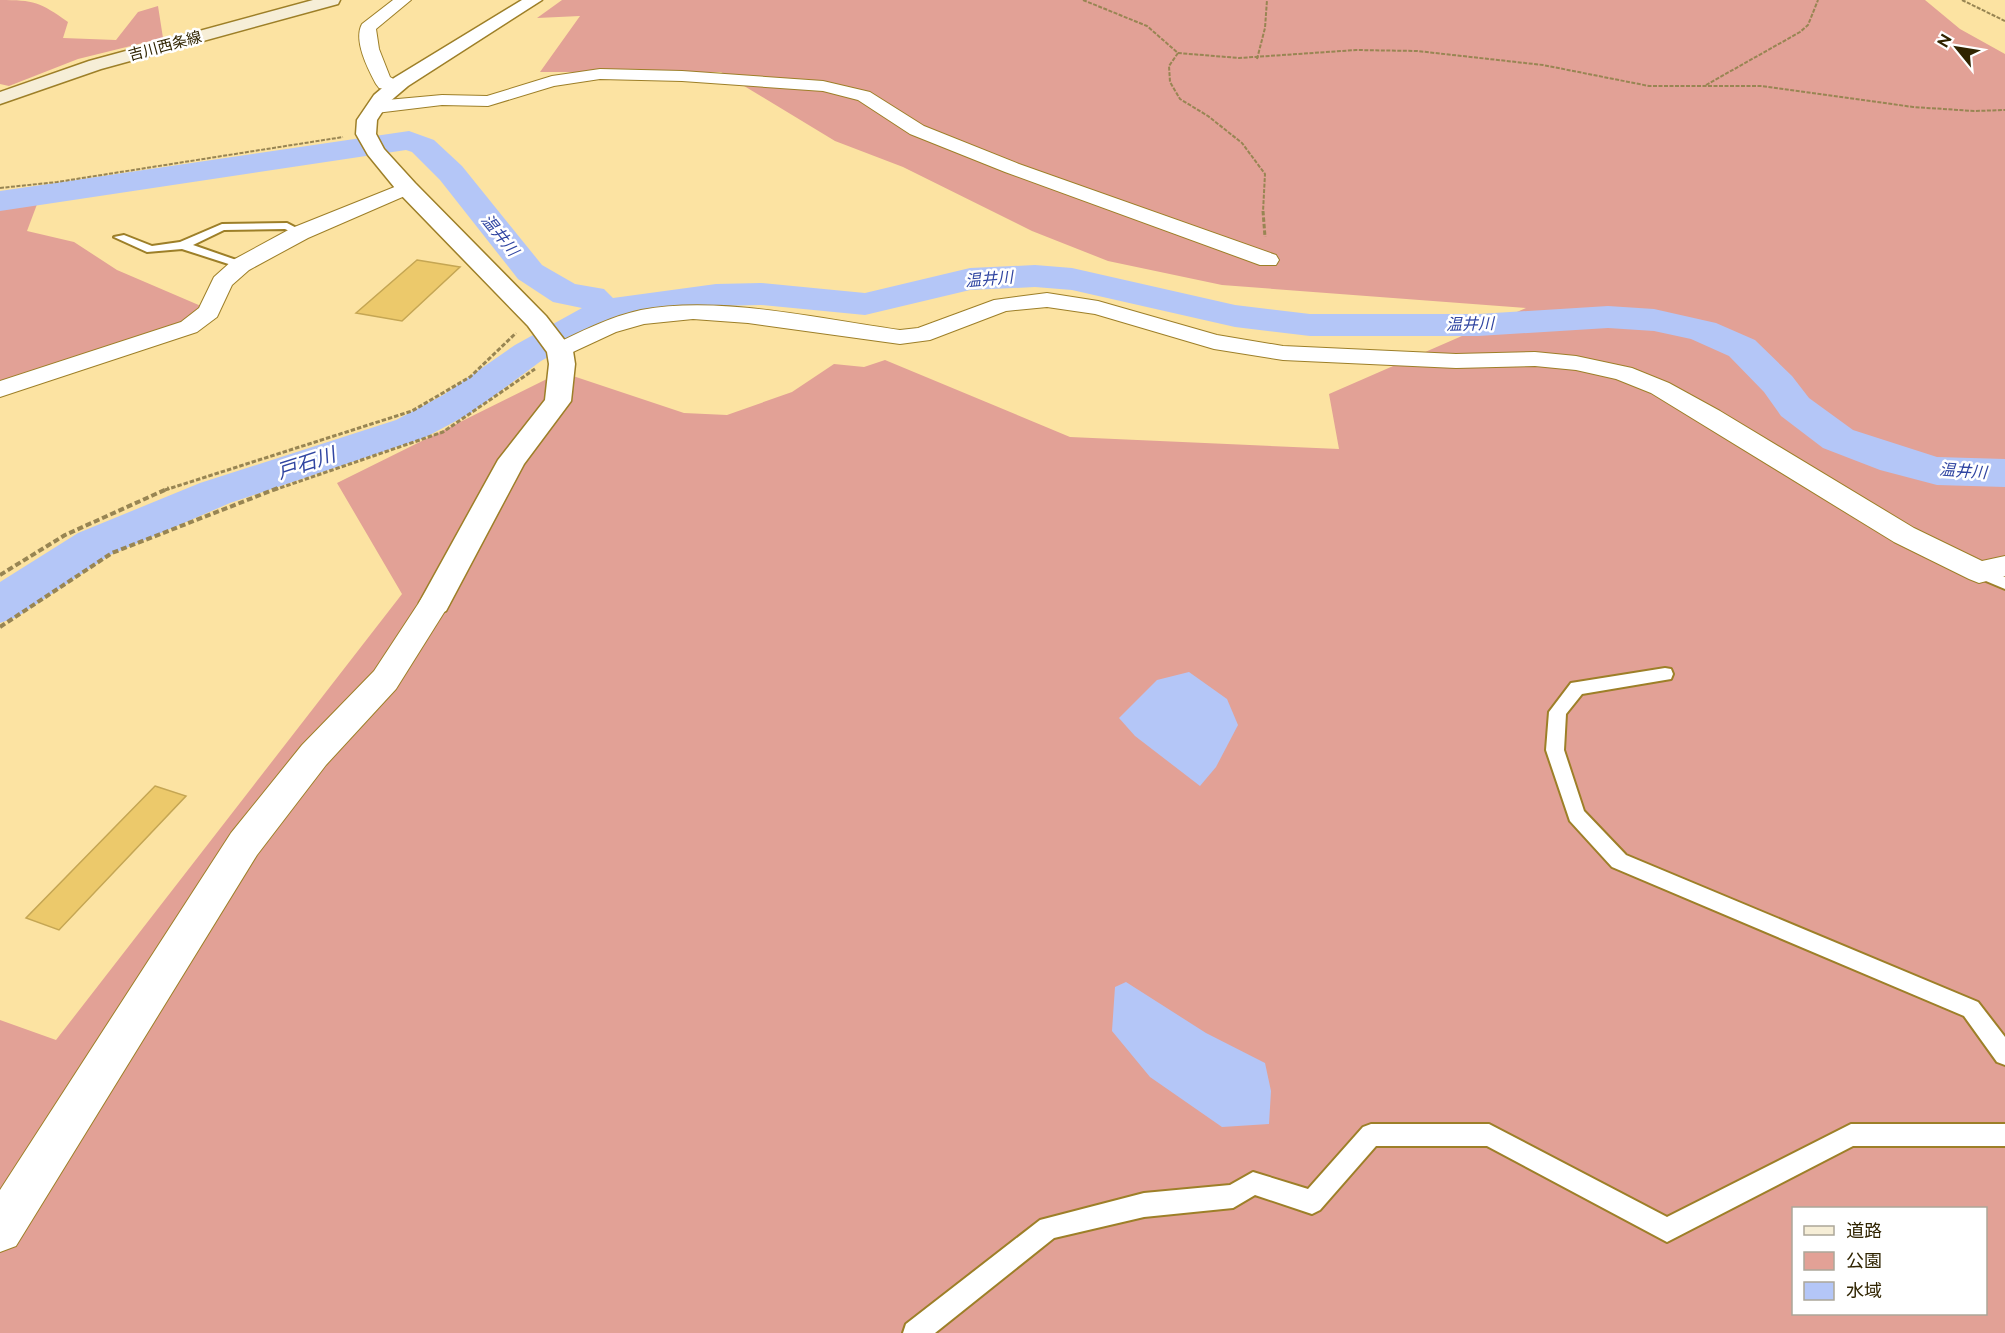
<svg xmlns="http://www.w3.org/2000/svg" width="2005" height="1333" font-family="Raleway,'Noto Sans JP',sans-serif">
<rect width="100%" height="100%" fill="#fce3a2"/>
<!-- green -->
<g fill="#e2a196" fill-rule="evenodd">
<path d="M0 0C34 0 40 2 68 22L63 38 116 40 138 12 158 6 163 38 78 59 9 86 0 84Z"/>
<path d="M562 0H1925L1960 29 2005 54V1333H0V1020L56 1040 402 594 337 483 561 372 684 413 727 415 792 392 834 364 864 367 885 360 1070 437 1339 449 1329 394 1526 308 1222 285 1108 261 1032 231 903 167 835 141 721 72H540L580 16 537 18ZM1794 1208H1986V1314H1794Z"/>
<path d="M39 199 27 231 74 242 117 270 201 306 182 326 0 383V203Z"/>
</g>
<!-- water -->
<g fill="#b4c6f7">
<path d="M1189 672 1227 699 1238 725 1216 767 1200 786 1135 736 1119 718 1157 680Z"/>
<path d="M1126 982 1206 1033 1265 1063 1271 1091 1269 1124 1222 1127 1150 1077 1112 1031 1115 987Z"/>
</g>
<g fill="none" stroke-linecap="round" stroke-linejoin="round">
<!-- river -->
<path fill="#b4c6f7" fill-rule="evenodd" d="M409 131 434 140 462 166 542 265 575 284 604 289 613 298 716 284 761 283 865 293 970 268 1035 265 1072 268 1235 305 1310 314H1478L1608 306 1654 309 1716 323 1755 340 1792 376 1809 398 1853 430 1937 457 2005 459V487L1937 485 1880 470 1823 448 1781 416 1764 392 1729 356 1691 339 1654 331 1608 328 1478 336H1310L1235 327 1072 290 1035 287 970 290 865 315 761 305 716 306 615 320 541 361 471 413 424 438 230 503 110 555 17 617 0 623V582L78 533 200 483 396 420 443 395 515 345 582 308 553 302 518 279 440 180 412 152 406 150 0 211V191Z"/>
</g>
<!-- building -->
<g fill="#ecc96b" stroke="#c5a653" stroke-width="1.5">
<path d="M417 260 460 267 402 321 356 313Z"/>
<path d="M155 786 186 796 59 930 26 918Z"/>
</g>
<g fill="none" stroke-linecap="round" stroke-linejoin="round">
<defs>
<g id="service">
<path d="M287 223 306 233 300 236 285 229 224 230 193 245 245 263 247 265 241 268 182 249 147 252 114 237 124 235 152 246 180 242 222 224Z"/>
<path d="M1979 566 2005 577V589L1974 576 1971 572Z"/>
<path d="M1665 668 1671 669 1673 674 1671 679 1582 694 1566 714 1564 750 1584 811 1626 855 1978 1002 2005 1037V1065L1997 1062 1964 1016 1612 867 1570 821 1546 750 1549 712 1571 683Z"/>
<path d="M1371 1124H1489L1667 1217 1851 1124H2005V1146H1853L1667 1242 1487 1146H1376L1320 1210 1312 1214 1255 1195 1233 1208 1144 1217 1054 1238 935 1333H903L906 1324 1040 1220 1144 1193 1230 1185 1253 1172 1308 1189 1363 1127Z"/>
</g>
<g id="minor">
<path d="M393 0H411L376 29 379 49 390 77 406 86 397 91 379 88 376 84C368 69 353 40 362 24Z"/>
<path d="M600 69 682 71 823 81 870 92 924 126 1019 164 1276 255 1279 260 1276 265H1260L1005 172 910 134 858 100 823 91 682 81 600 79 554 86 488 106 442 105 376 113 367 107 376 101 442 95 487 96 552 76Z"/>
<path d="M407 182 414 184 417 188 414 192 308 238 249 270 232 285 217 317 197 332 0 397V381L181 322 199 308 214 277 233 260 292 228Z"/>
<path d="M1047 293 1098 301 1217 335 1283 346 1456 354 1535 352 1576 356 1632 368 1669 383 1720 411 1914 528 1982 561 2005 556V576L1979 583 1969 579 1894 542 1651 393 1616 379 1576 370 1535 366 1456 368 1283 360 1214 349 1095 314 1047 307 1006 311 930 340 900 344 748 323 693 319 644 324 616 332 560 358 551 356 548 351 551 346C580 332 609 317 641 310 719 295 820 319 900 330L918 328 994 300Z"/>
<path d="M435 592 446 595 450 603 396 689 326 765 257 855 16 1246 0 1252V1190L231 833 302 745 374 671 424 595Z"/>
</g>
<path id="tertiary" d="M522 0H542L408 86 388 103 377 120 376 134 384 149 415 183 546 316 573 351 575 364 571 401 524 464 446 611 435 615 424 611 419 603 498 460 545 400 549 364 547 352 528 326 399 193 368 155 356 134 357 120 374 95 394 78Z"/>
<path id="secondary" d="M313 0H340L338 4 101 69 0 104V92L89 61Z"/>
</defs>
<!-- service casing -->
<use href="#service" stroke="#9d7f28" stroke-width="4"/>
<!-- minor casing -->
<use href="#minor" stroke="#9d7f28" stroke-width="2"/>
<!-- tertiary casing -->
<use href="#tertiary" stroke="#9d7f28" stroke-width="3"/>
<!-- secondary casing -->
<use href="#secondary" stroke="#9d7f28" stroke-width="3"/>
<!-- path-far2 -->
<g stroke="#988553" stroke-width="2" stroke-dasharray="4 1.5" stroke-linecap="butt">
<path d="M1083 0 1147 26 1178 53 1239 58 1356 50 1417 51 1543 65 1649 86H1762L1913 107 1974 111 2005 110"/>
<path d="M1962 0 2005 21"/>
<path d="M1178 53 1169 66 1170 82 1180 99 1208 116 1242 143 1265 174 1263 212"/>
<path d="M1257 59 1265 28 1267 0"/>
<path d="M1706 85 1800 32 1808 25 1818 0"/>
<path d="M0 188 57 182 343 137"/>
</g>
<!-- path-far1 -->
<g stroke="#988553" stroke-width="3" stroke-dasharray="4.5 2" stroke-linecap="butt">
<path d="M1263 211 1265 237"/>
<path d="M165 490 412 411 470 377 516 333"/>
<path d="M274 490 443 432 535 369"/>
</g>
<!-- path -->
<g stroke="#988553" stroke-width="4" stroke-dasharray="6 3" stroke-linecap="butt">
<path d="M0 575 65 535 169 488"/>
<path d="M0 627 112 553 278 488"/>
</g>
<!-- service -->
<use href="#service" fill="#fff" fill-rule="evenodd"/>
<!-- minor -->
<use href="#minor" fill="#fff" fill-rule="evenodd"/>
<!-- tertiary -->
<use href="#tertiary" fill="#fff" fill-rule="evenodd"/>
<!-- secondary -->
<use href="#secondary" fill="#f6eed7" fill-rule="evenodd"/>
</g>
<g text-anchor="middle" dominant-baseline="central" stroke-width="5" stroke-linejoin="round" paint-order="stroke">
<!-- far-street labels -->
<g font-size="15" fill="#302400" stroke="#fff">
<text transform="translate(165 46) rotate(-15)">吉川西条線</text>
</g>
<!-- far-water labels -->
<g font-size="16" font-style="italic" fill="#3146a2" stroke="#fff">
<text transform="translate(500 235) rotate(51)">温井川</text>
<text transform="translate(989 279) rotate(-5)">温井川</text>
<text transform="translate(1470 324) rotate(-1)">温井川</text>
<text transform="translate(1963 471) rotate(4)">温井川</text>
</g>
<!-- water labels -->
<g font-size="20" font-style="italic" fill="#3146a2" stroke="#fff">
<text transform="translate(306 463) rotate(-18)">戸石川</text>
</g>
</g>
<!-- legend -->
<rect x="1792" y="1207" width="195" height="108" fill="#ffffff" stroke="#aca799" stroke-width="1.5"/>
<rect x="1804" y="1226" width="30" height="9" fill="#f6eed7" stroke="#aca799" stroke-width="1.5"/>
<text x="1846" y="1237" font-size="18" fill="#302400">道路</text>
<rect x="1804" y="1252" width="30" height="18" fill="#e2a196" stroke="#aca799" stroke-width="1.5"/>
<text x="1846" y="1267" font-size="18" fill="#302400">公園</text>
<rect x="1804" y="1282" width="30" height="18" fill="#b4c6f7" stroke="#aca799" stroke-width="1.5"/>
<text x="1846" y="1297" font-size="18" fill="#302400">水域</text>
<!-- north arrow -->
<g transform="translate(1957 48) rotate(300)" stroke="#ffffff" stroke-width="4.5" paint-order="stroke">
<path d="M0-4.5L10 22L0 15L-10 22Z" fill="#302400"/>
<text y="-9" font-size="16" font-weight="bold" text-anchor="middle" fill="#302400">N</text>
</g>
</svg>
